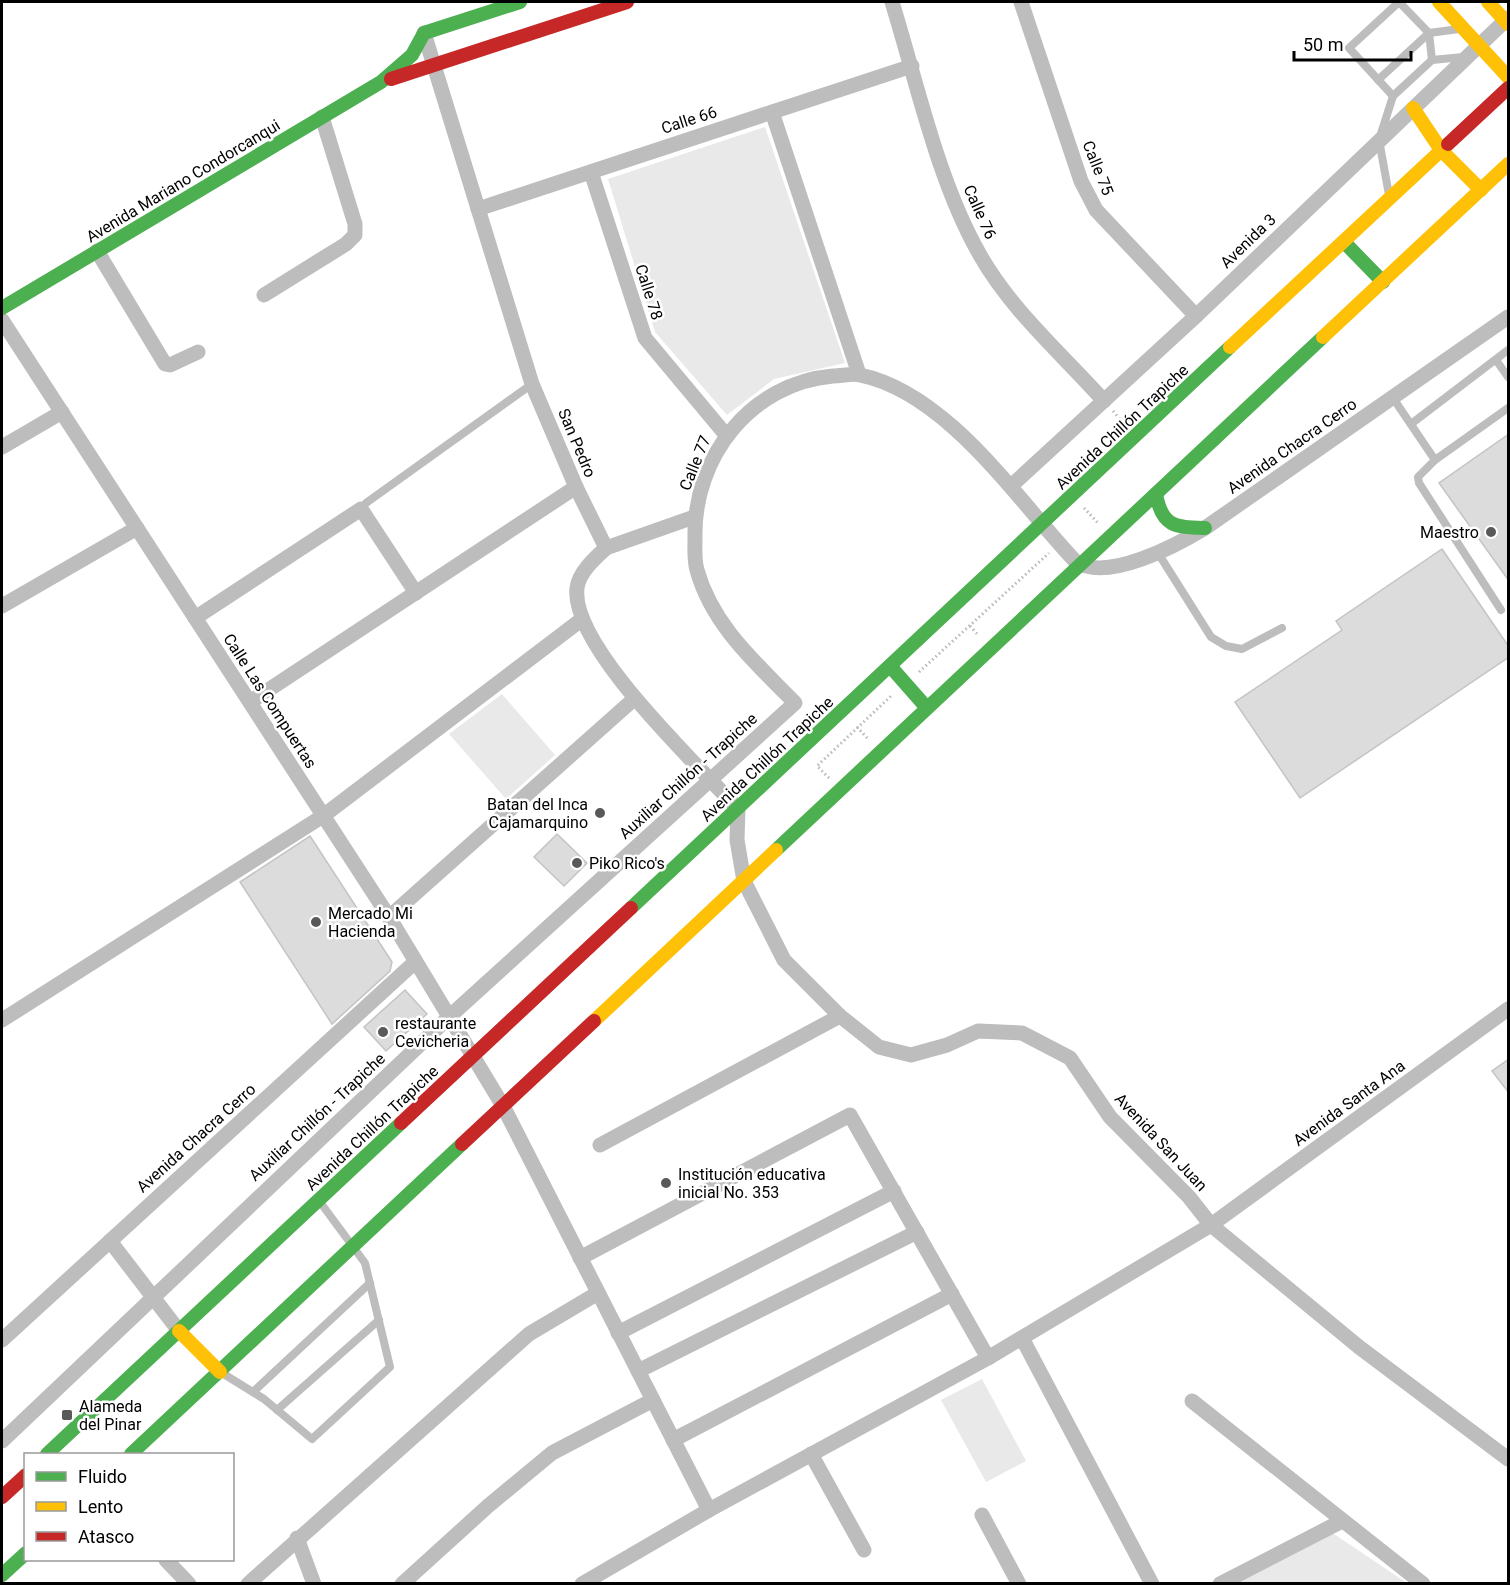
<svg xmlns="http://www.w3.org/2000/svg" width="1510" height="1585" font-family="Roboto,sans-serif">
<rect width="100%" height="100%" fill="#fff"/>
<!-- green -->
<g fill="#e9e9e9">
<path d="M765 127 845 363 774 379 727 415 655 332 608 179Z"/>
<path d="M502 694 555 755 506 799 449 734Z"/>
<path d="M982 1379 1026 1461 986 1482 941 1400Z"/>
<path d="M1328 1530 1407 1583 1230 1584Z"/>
</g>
<!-- building -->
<g fill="#dcdcdc" stroke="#c4c4c4" stroke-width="1.5">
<path d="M1509 434V581L1439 483Z"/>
<path d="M1442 549 1509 647V657L1300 798 1235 702 1342 630 1336 621Z"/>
<path d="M557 834 587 863 564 886 534 857Z"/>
<path d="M310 836 392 962 390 971 332 1024 240 882Z"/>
<path d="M405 990 427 1014 386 1051 364 1027Z"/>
<path d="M1509 1059V1093L1492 1071Z"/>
</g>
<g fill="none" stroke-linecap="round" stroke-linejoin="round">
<!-- path -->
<g stroke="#b8b8b8" stroke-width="3" stroke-dasharray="1.5 3" stroke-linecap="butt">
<path d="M1113 411 1124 424"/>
<path d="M1084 508 1098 523"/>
<path d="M970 626 979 636"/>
<path d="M919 672 1049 553"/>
<path d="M857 727 869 740"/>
<path d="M829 778 817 766 891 696"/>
</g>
<!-- lane -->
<g stroke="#bdbdbd" stroke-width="8">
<path d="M1399 2 1429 33 1432 60"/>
<path d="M1378 80 1429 33 1459 29"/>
<path d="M1393 96 1349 48 1399 2"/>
<path d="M1389 195 1379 140 1393 96 1432 60 1463 57"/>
<path d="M1496 360 1508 377"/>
<path d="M1393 398 1435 460 1508 408"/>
<path d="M1411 424 1508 350"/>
<path d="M1435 460 1418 477 1419 483 1501 610"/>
<path d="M361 509 366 503 532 384"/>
<path d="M1158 553 1211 637 1226 646 1242 649 1282 628"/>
<path d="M222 1373 264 1399 312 1439 390 1367 365 1263 320 1202"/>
<path d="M253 1392 370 1283"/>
<path d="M277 1410 379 1320"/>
</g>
<!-- street -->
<g stroke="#bdbdbd" stroke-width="15">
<path d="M892 2C917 83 938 182 980 255 1011 310 1062 354 1104 401"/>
<path d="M1021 2 1081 181 1096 210 1196 316"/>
<path d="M424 33 532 384 576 487 606 548C595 558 579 572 577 588 570 646 698 765 738 809L737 840 744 881 784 960 840 1016 879 1047 911 1055 947 1045 978 1031 1022 1033 1070 1058 1110 1117 1189 1197 1211 1225 1359 1347 1508 1459"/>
<path d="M772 112 859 374"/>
<path d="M591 172 645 338 726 435"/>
<path d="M478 209 912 66"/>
<path d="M97 251 165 364 170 365 198 352"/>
<path d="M264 295 346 244 355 235V224L322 117"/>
<path d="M2 320 389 917 503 1106 709 1510"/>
<path d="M2 447 62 412"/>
<path d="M1011 486 1196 316 1508 18"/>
<path d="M606 548 694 517"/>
<path d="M2 606 137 528"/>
<path d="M195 618 361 509 416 593"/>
<path d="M250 702 576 487"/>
<path d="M389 917 634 699"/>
<path d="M2 1020 323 816 581 620"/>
<path d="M600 1145 840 1016"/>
<path d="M110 1241 179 1331"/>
<path d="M580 1258 850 1115 988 1358"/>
<path d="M618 1333 894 1191"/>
<path d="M1022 1338 1152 1584"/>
<path d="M2 1340 415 962"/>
<path d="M638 1371 917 1232"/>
<path d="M1192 1401 1423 1584"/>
<path d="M673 1440 952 1294"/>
<path d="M2 1441 449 1017 795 703C756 663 712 625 697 570 694 560 695 548 695 538 693 457 751 383 833 376 842 376 853 373 860 375 948 393 1018 501 1076 562 1108 582 1177 545 1205 528L1508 317"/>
<path d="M811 1454 864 1550"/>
<path d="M982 1515 1019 1584"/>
<path d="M297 1538 314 1584"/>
<path d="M166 1560 189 1584"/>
<path d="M248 1584 529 1334 598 1293"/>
<path d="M402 1584 488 1506 552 1453 653 1400"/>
<path d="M582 1584 709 1510 988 1358 1211 1225 1508 1009"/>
<path d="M1220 1584 1342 1521"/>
</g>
<!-- fast -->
<g stroke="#4caf50" stroke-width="14">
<path d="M1344 242 1383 282"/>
<path d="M2 308 381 82 412 55 424 33 520 2"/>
<path d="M1156 494C1162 527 1175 527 1205 528"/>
<path d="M890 666 927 708"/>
<path d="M776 850 1323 337"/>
<path d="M631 908 1230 347"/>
<path d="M47 1454 401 1123"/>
<path d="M131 1454 462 1144"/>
<path d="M2 1575 26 1553"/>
</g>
<!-- slow -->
<g stroke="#ffc107" stroke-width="14">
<path d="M1439 2 1508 77"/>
<path d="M1488 2 1508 24"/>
<path d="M1413 108 1441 150 1481 190"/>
<path d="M1323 337 1508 164"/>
<path d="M1230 347 1448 144"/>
<path d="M594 1021 776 850"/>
<path d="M179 1331 220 1372"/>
</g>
<!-- jam -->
<g stroke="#c62828" stroke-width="14">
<path d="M391 79 627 2"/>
<path d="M1448 144 1508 88"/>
<path d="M401 1123 631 908"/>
<path d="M462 1144 594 1021"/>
<path d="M2 1497 26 1475"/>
</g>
</g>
<!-- markers -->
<g fill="#595959" stroke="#fff" stroke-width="2">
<circle cx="1491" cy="532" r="6"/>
<circle cx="600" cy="813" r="6"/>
<circle cx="577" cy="863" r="6"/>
<circle cx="316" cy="922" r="6"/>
<circle cx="383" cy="1032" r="6"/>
<circle cx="666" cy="1183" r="6"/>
<rect x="61" y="1409" width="12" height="12" rx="3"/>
</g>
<g text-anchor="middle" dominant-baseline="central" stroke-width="5" stroke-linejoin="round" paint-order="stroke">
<!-- street labels -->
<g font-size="16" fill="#000" stroke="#fff">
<text transform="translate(689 120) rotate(-18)">Calle 66</text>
<text transform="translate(1098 168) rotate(68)">Calle 75</text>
<text transform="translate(183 181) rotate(-31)">Avenida Mariano Condorcanqui</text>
<text transform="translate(980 212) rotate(66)">Calle 76</text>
<text transform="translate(1248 241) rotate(-44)">Avenida 3</text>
<text transform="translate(649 292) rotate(72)">Calle 78</text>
<text transform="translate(1122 427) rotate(-43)">Avenida Chillón Trapiche</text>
<text transform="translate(577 443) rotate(67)">San Pedro</text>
<text transform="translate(1292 446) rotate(-35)">Avenida Chacra Cerro</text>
<text transform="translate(695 463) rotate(-68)">Calle 77</text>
<text transform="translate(270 701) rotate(57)">Calle Las Compuertas</text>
<text transform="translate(767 759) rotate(-43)">Avenida Chillón Trapiche</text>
<text transform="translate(688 776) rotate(-42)">Auxiliar Chillón - Trapiche</text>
<text transform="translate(1349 1103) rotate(-36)">Avenida Santa Ana</text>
<text transform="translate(317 1117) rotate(-43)">Auxiliar Chillón - Trapiche</text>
<text transform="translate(372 1128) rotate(-43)">Avenida Chillón Trapiche</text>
<text transform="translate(196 1138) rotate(-42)">Avenida Chacra Cerro</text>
<text transform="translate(1161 1142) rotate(47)">Avenida San Juan</text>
</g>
<!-- poi labels -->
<g font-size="16" fill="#000" stroke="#fff" text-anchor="start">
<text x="1479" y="532" text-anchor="end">Maestro</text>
<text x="588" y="804" text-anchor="end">Batan del Inca<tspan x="588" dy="18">Cajamarquino</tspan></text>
<text x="589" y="863">Piko Rico's</text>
<text x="328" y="913">Mercado Mi<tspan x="328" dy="18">Hacienda</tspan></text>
<text x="395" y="1023">restaurante<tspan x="395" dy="18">Cevicheria</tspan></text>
<text x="678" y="1174">Institución educativa<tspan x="678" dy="18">inicial No. 353</tspan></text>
<text x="79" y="1406">Alameda<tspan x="79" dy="18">del Pinar</tspan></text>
</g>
</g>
<!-- border -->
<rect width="1510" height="1585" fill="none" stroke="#000000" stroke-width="6"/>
<!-- legend -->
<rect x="24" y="1453" width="210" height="108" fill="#ffffff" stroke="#999999" stroke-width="1.5"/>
<rect x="36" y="1472" width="30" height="9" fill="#4caf50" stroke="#999999" stroke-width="1.5"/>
<text x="78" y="1483" font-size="18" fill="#000000">Fluido</text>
<rect x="36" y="1502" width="30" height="9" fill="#ffc107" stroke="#999999" stroke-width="1.5"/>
<text x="78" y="1513" font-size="18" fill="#000000">Lento</text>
<rect x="36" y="1532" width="30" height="9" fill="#c62828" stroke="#999999" stroke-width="1.5"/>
<text x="78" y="1543" font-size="18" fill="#000000">Atasco</text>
<!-- scale -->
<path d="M1294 51v9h117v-9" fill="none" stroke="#000000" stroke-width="3"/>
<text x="1303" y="51" font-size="18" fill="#000000" stroke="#ffffff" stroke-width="4.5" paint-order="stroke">50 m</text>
</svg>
